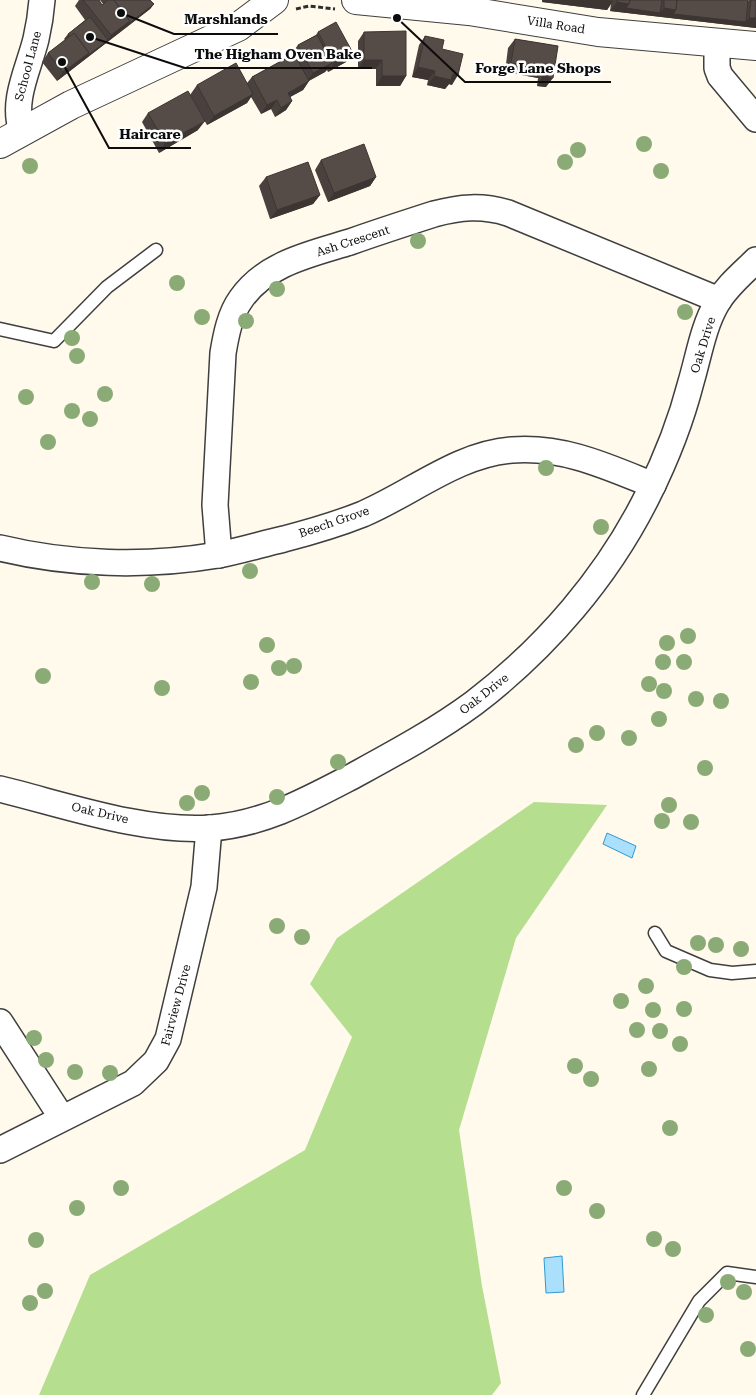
<svg xmlns="http://www.w3.org/2000/svg" width="756" height="1395" font-family="'Roboto Serif',serif">
<rect width="100%" height="100%" fill="#fffaeb"/>
<!-- forest -->
<path fill="#b6de8f" d="M534 802 607 805 516 938 459 1130 482 1286 501 1383 492 1395H39L90 1275 305 1150 352 1037 310 984 337 938Z"/>
<!-- water -->
<g fill="#aae0fb" stroke="#2c9ad8">
<path d="M607 833 636 846 632 858 603 844Z"/>
<path d="M562 1256 564 1292 546 1293 544 1258Z"/>
</g>
<g fill="none" stroke-linecap="round" stroke-linejoin="round">
<defs>
<g id="service">
<path d="M0 329 54 341 107 287 156 250"/>
<path d="M655 933 666 951 710 970 732 973 756 971"/>
<path d="M643 1395 699 1301 727 1273 756 1277"/>
</g>
<g id="minor">
<path d="M717 42V68L720 76 756 119"/>
<path d="M22 131C11 101 29 68 36 39 39 26 41 13 42 0"/>
<path d="M0 548C70 565 147 567 218 555 240 551 262 544 284 539 311 532 338 524 363 514 412 493 458 454 512 450 563 446 606 466 653 485"/>
<path d="M219 555 215 505 223 353C226 335 230 314 241 299 266 263 311 254 350 242 378 232 406 223 434 214 460 207 482 205 508 213L719 300"/>
<path d="M0 789C65 805 145 833 211 828 264 824 307 800 353 776 395 753 436 731 474 703 546 648 608 576 648 495 666 459 681 421 691 382 699 355 703 327 717 303 727 286 742 274 756 260"/>
<path d="M0 1022 62 1118"/>
<path d="M0 1150 133 1083 156 1061 168 1039 204 887 209 828"/>
</g>
<g id="tertiary">
<path d="M356 0 469 11 598 32 756 46"/>
<path d="M0 144 71 105 238 27 274 0"/>
</g>
</defs>
<!-- service casing -->
<use href="#service" stroke="#3f3f3f" stroke-width="15"/>
<!-- minor casing -->
<use href="#minor" stroke="#3f3f3f" stroke-width="28"/>
<!-- tertiary casing -->
<use href="#tertiary" stroke="#3f3f3f" stroke-width="30"/>
<!-- path -->
<path stroke="#2e2e2e" stroke-width="3" stroke-dasharray="5 2.5" stroke-linecap="butt" d="M296 9 309 6 335 9"/>
<!-- service -->
<use href="#service" stroke="#fff" stroke-width="12"/>
<!-- minor -->
<use href="#minor" stroke="#fff" stroke-width="25"/>
<!-- tertiary -->
<use href="#tertiary" stroke="#fff" stroke-width="28"/>
</g>
<!-- trees -->
<g fill="#8aaa76">
<circle cx="644" cy="144" r="8"/>
<circle cx="578" cy="150" r="8"/>
<circle cx="565" cy="162" r="8"/>
<circle cx="30" cy="166" r="8"/>
<circle cx="661" cy="171" r="8"/>
<circle cx="418" cy="241" r="8"/>
<circle cx="177" cy="283" r="8"/>
<circle cx="277" cy="289" r="8"/>
<circle cx="685" cy="312" r="8"/>
<circle cx="202" cy="317" r="8"/>
<circle cx="246" cy="321" r="8"/>
<circle cx="72" cy="338" r="8"/>
<circle cx="77" cy="356" r="8"/>
<circle cx="105" cy="394" r="8"/>
<circle cx="26" cy="397" r="8"/>
<circle cx="72" cy="411" r="8"/>
<circle cx="90" cy="419" r="8"/>
<circle cx="48" cy="442" r="8"/>
<circle cx="546" cy="468" r="8"/>
<circle cx="601" cy="527" r="8"/>
<circle cx="250" cy="571" r="8"/>
<circle cx="92" cy="582" r="8"/>
<circle cx="152" cy="584" r="8"/>
<circle cx="688" cy="636" r="8"/>
<circle cx="667" cy="643" r="8"/>
<circle cx="267" cy="645" r="8"/>
<circle cx="663" cy="662" r="8"/>
<circle cx="684" cy="662" r="8"/>
<circle cx="294" cy="666" r="8"/>
<circle cx="279" cy="668" r="8"/>
<circle cx="43" cy="676" r="8"/>
<circle cx="251" cy="682" r="8"/>
<circle cx="649" cy="684" r="8"/>
<circle cx="162" cy="688" r="8"/>
<circle cx="664" cy="691" r="8"/>
<circle cx="696" cy="699" r="8"/>
<circle cx="721" cy="701" r="8"/>
<circle cx="659" cy="719" r="8"/>
<circle cx="597" cy="733" r="8"/>
<circle cx="629" cy="738" r="8"/>
<circle cx="576" cy="745" r="8"/>
<circle cx="338" cy="762" r="8"/>
<circle cx="705" cy="768" r="8"/>
<circle cx="202" cy="793" r="8"/>
<circle cx="277" cy="797" r="8"/>
<circle cx="187" cy="803" r="8"/>
<circle cx="669" cy="805" r="8"/>
<circle cx="662" cy="821" r="8"/>
<circle cx="691" cy="822" r="8"/>
<circle cx="277" cy="926" r="8"/>
<circle cx="302" cy="937" r="8"/>
<circle cx="698" cy="943" r="8"/>
<circle cx="716" cy="945" r="8"/>
<circle cx="741" cy="949" r="8"/>
<circle cx="684" cy="967" r="8"/>
<circle cx="646" cy="986" r="8"/>
<circle cx="621" cy="1001" r="8"/>
<circle cx="684" cy="1009" r="8"/>
<circle cx="653" cy="1010" r="8"/>
<circle cx="637" cy="1030" r="8"/>
<circle cx="660" cy="1031" r="8"/>
<circle cx="34" cy="1038" r="8"/>
<circle cx="680" cy="1044" r="8"/>
<circle cx="46" cy="1060" r="8"/>
<circle cx="575" cy="1066" r="8"/>
<circle cx="649" cy="1069" r="8"/>
<circle cx="75" cy="1072" r="8"/>
<circle cx="110" cy="1073" r="8"/>
<circle cx="591" cy="1079" r="8"/>
<circle cx="670" cy="1128" r="8"/>
<circle cx="121" cy="1188" r="8"/>
<circle cx="564" cy="1188" r="8"/>
<circle cx="77" cy="1208" r="8"/>
<circle cx="597" cy="1211" r="8"/>
<circle cx="654" cy="1239" r="8"/>
<circle cx="36" cy="1240" r="8"/>
<circle cx="673" cy="1249" r="8"/>
<circle cx="728" cy="1282" r="8"/>
<circle cx="45" cy="1291" r="8"/>
<circle cx="744" cy="1292" r="8"/>
<circle cx="30" cy="1303" r="8"/>
<circle cx="706" cy="1315" r="8"/>
<circle cx="748" cy="1349" r="8"/>
</g>
<!-- wall -->
<g fill="#49413d">
<path d="M79 0H99L102 5 103 4 100 0H150L154 4 150 9 57 81 42 62 48 53 65 40 64 39 68 34 85 20 75 6Z"/>
<path d="M542 0H748V1L749 0H756V28L610 11 611 4 607 10 542 2Z"/>
<path d="M318 32 346 62 328 72 327 70 325 72 309 81 303 90 290 97 292 101 286 110 275 117 271 109 261 114 251 97 247 103 207 125 190 95 197 85 247 83 252 77 292 55 291 54 298 45 316 35Z"/>
<path d="M364 32 406 76 400 86H376V69H358V41Z"/>
<path d="M425 36 442 49 452 85 449 84 445 89 427 85 428 80 412 77 419 45Z"/>
<path d="M515 39 558 46 546 87 537 86 538 78 505 72 508 48Z"/>
<path d="M148 113 198 130 159 153 142 122Z"/>
<path d="M321 160 376 177 370 186 328 202 315 170Z"/>
<path d="M266 177 320 195 313 204 270 219 259 186Z"/>
</g>
<!-- shaded-wall -->
<g fill="#3c3532">
<path d="M543 0H606L613 1 607 10 542 2Z"/>
<path d="M617 2 629 4 660 13 664 8 746 22 749 18H756V28L610 11Z"/>
<path d="M154 4 150 9 123 30 127 25Z"/>
<path d="M130 21 123 30 57 81 63 72 89 53 108 40 111 35Z"/>
<path d="M353 53 346 62 328 72 334 63Z"/>
<path d="M364 60H382L376 69H358Z"/>
<path d="M332 63 325 72 306 82 313 73Z"/>
<path d="M511 63 545 68 538 78 505 72Z"/>
<path d="M418 67 435 71 428 80 412 77Z"/>
<path d="M453 74 458 75 452 85 449 84 445 89 427 85 434 76Z"/>
<path d="M382 76H406L400 86H376Z"/>
<path d="M543 76 553 78 546 87 537 86Z"/>
<path d="M309 81 303 90 281 102 288 93Z"/>
<path d="M253 94 247 103 207 125 214 116Z"/>
<path d="M277 100 271 109 261 114 267 105Z"/>
<path d="M292 101 286 110 275 117 281 108Z"/>
<path d="M205 121 198 130 159 153 165 143Z"/>
<path d="M376 177 370 186 328 202 334 193Z"/>
<path d="M320 195 313 204 270 219 277 210Z"/>
</g>
<!-- building -->
<g fill="#554c47" stroke="#3c3532">
<path d="M83 0H99L102 5 108 0H114L130 21 111 35Z"/>
<path d="M114 0H150L154 4 127 25 130 21Z"/>
<path d="M617 0H630L629 4 617 2Z"/>
<path d="M630 0H662L660 13 626 8 629 4Z"/>
<path d="M664 0H677L676 10 664 8Z"/>
<path d="M677 0H748L746 22 673 14 676 10Z"/>
<path d="M751 0H756V18H749Z"/>
<path d="M90 17 108 40 86 57 89 53 74 33 70 37 68 34Z"/>
<path d="M336 22 353 53 334 63 318 32Z"/>
<path d="M406 31V76H382V60H364V32Z"/>
<path d="M74 33 89 53 63 72 48 53Z"/>
<path d="M317 35 332 63 313 73 298 45Z"/>
<path d="M425 36 444 40 442 49 463 54 458 75 453 74 451 80 434 76 435 71 418 67Z"/>
<path d="M515 39 558 46 553 78 543 76 545 68 511 63Z"/>
<path d="M294 54 309 81 288 93 292 101 281 108 277 100 267 105 252 77Z"/>
<path d="M236 63 253 94 214 116 197 85Z"/>
<path d="M188 91 205 121 165 143 148 113Z"/>
<path d="M364 144 376 177 334 193 321 160Z"/>
<path d="M308 162 320 195 277 210 266 177Z"/>
</g>
<g text-anchor="middle" dominant-baseline="central" stroke-width="5" stroke-linejoin="round" paint-order="stroke">
<!-- street labels -->
<g font-size="12" fill="#0c0c0c" stroke="#fff">
<text transform="translate(556 25) rotate(9)">Villa Road</text>
<text transform="translate(28 66) rotate(-75)">School Lane</text>
<text transform="translate(353 241) rotate(-18)">Ash Crescent</text>
<text transform="translate(703 345) rotate(-73)">Oak Drive</text>
<text transform="translate(334 522) rotate(-19)">Beech Grove</text>
<text transform="translate(484 694) rotate(-38)">Oak Drive</text>
<text transform="translate(100 813) rotate(13)">Oak Drive</text>
<text transform="translate(176 1005) rotate(-75)">Fairview Drive</text>
</g>
</g>
<!-- callouts -->
<path fill="none" stroke="#0c0c0c" stroke-width="2" d="M121 13L174 34H278M90 37L185 68H372M397 18L465 82H611M62 62L109 148H191"/>
<g fill="#0c0c0c" stroke="#fff" stroke-width="2">
<circle cx="121" cy="13" r="5"/>
<circle cx="90" cy="37" r="5"/>
<circle cx="397" cy="18" r="5"/>
<circle cx="62" cy="62" r="5"/>
</g>
<g font-size="14" text-anchor="middle" font-weight="bold" fill="#0c0c0c" stroke="#fff" stroke-width="5" stroke-linejoin="round" paint-order="stroke">
<text x="226" y="24">Marshlands</text>
<text x="278" y="59">The Higham Oven Bake</text>
<text x="538" y="73">Forge Lane Shops</text>
<text x="150" y="139">Haircare</text>
</g>
</svg>
